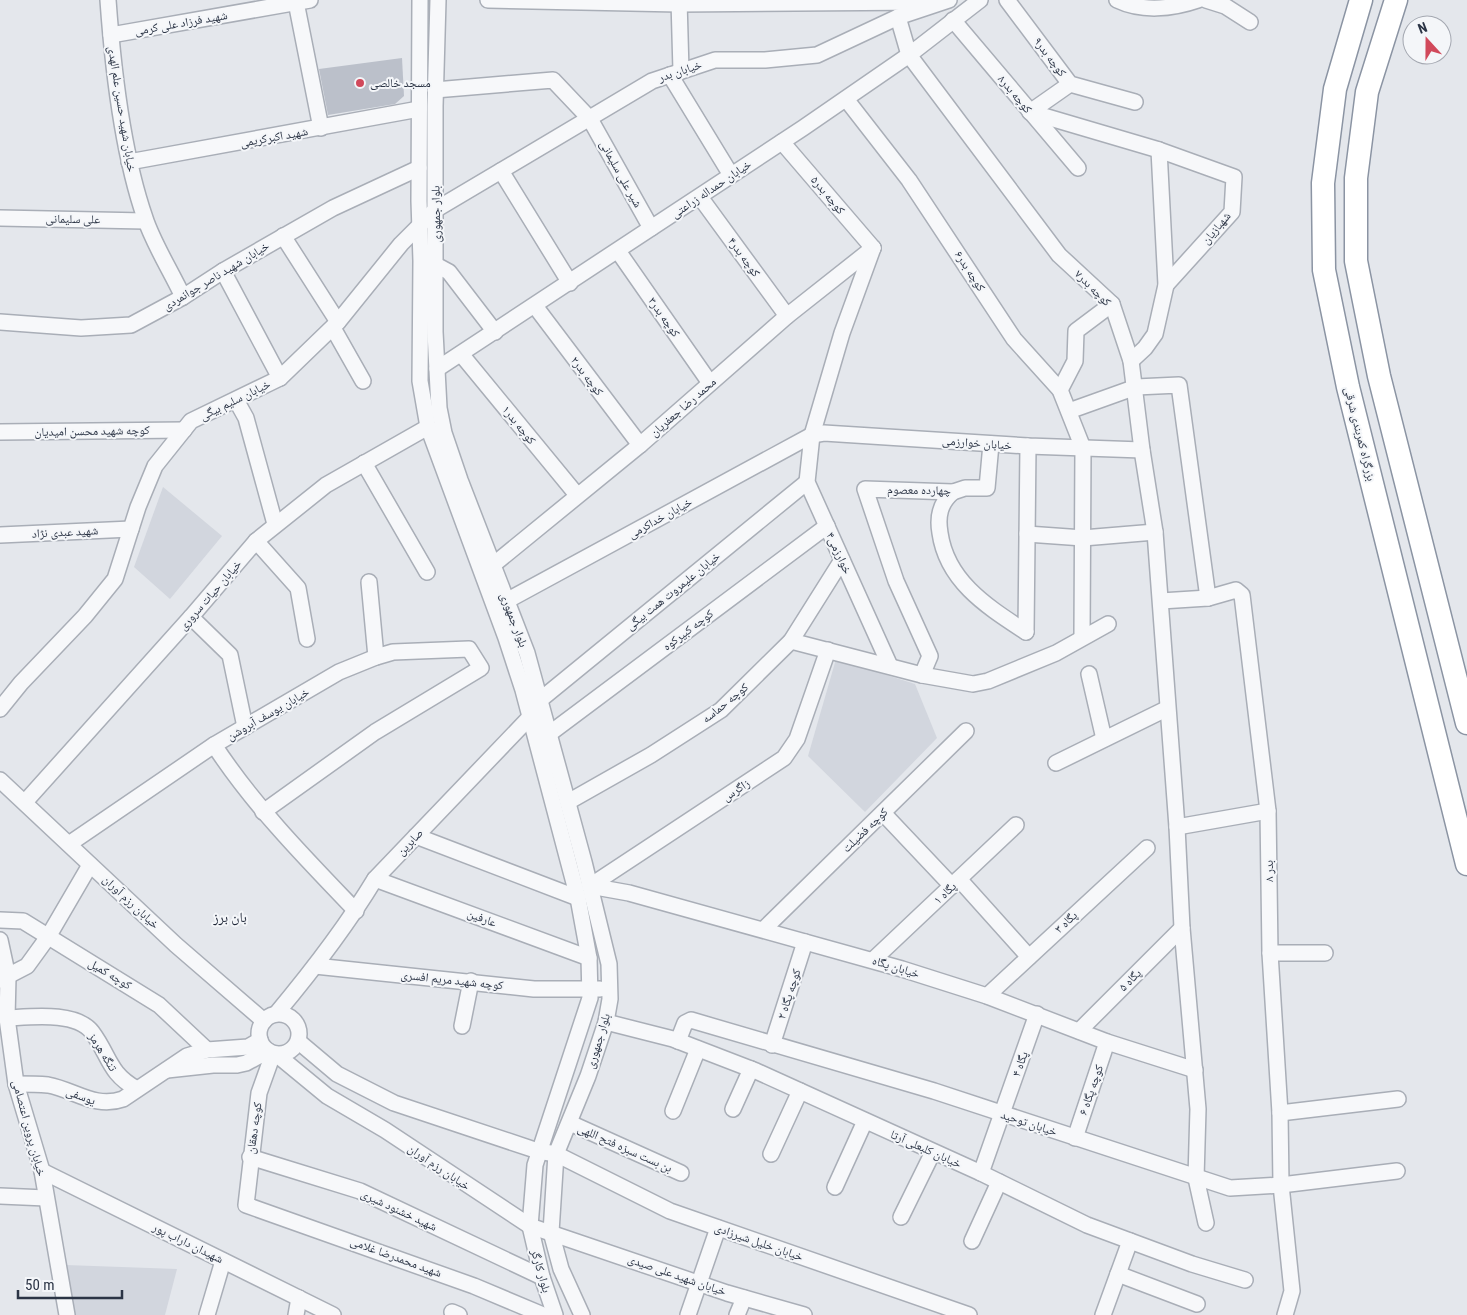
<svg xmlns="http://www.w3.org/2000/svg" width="1467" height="1315" font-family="'Roboto Condensed','Noto Naskh Arabic',sans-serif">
<rect width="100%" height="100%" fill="#e4e7ec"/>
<!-- built -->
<g fill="#d2d6de">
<path d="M163 487 222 536 170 599 134 567Z"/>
<path d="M836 659 915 684 937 738 865 812 808 756Z"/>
<path d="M66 1265 177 1269 165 1315H75Z"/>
</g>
<!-- building -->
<path fill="#bbc0ca" d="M402 58 404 96 395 104 328 115 319 69Z"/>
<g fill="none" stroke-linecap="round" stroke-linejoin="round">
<defs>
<g id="minor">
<path d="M108 0C113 70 122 152 145 218 153 243 172 273 183 297"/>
<path d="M420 0 419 201 421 261 420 381 428 427 506 638 523 690 578 898 589 958 590 998 535 1165 530 1226 542 1277 555 1315"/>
<path d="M438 0 435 106V332L439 408 444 433 460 480 527 653 584 862 609 964 610 999 606 1022 588 1076 556 1154 551 1232 561 1269 582 1315"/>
<path d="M488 0 679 4 929 2"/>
<path d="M679 0 681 71"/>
<path d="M1007 0 1070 84 1135 102"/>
<path d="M1117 0C1142 12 1172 9 1198 0"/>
<path d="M1206 0 1225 6 1250 22"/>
<path d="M296 2 321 128"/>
<path d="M898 17 909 55 1059 255 1112 304 1131 361 1142 450 1155 532 1177 827 1182 928 1198 1109 1196 1178 1206 1223"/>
<path d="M953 20 1078 168"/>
<path d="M111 35 310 0"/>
<path d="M670 75 731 175"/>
<path d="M435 90 553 80 590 119 651 228"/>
<path d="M846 99 909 180 1014 339 1060 390 1083 448 1082 637"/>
<path d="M1030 112 1159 150 1234 177 1232 212 1166 285"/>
<path d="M1030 112 1070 84"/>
<path d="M782 142 873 248"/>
<path d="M129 162 419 109"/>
<path d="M501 171 570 283"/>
<path d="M700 197 787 316"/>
<path d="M0 218 145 221"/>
<path d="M283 236 338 322"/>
<path d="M873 248 842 333 812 435 807 482 890 666"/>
<path d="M618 251 710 383"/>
<path d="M436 265 449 272 495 332"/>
<path d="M223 271 280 378"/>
<path d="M535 306 640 445"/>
<path d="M0 322 81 328 131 325 183 297 223 271 333 208 419 168"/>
<path d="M333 328 363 381"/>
<path d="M461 354 577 495"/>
<path d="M1131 361 1145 348 1155 334 1166 285 1159 150"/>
<path d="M437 369 803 128 909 55 980 0"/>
<path d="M1060 390 1075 361 1076 331 1112 304"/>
<path d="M236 400 246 418 275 524"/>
<path d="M1069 411 1136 387 1179 385 1208 598"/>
<path d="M0 432 184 430"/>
<path d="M364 463 427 572"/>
<path d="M953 492C940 503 937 516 940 533 947 582 988 607 1026 632"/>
<path d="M1027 534 1083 538 1155 532"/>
<path d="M0 535 131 529"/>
<path d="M256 541 298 588 307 639"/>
<path d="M493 565 640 445 787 316 873 248"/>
<path d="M369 582 376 657"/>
<path d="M1161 601 1208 598 1236 590 1242 595 1268 811 1270 953 1280 1113 1281 1185 1292 1291 1285 1315"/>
<path d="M499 605 812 435 824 433 1028 446 1142 450"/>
<path d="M191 617 230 655 245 727"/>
<path d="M1026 632 1028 446"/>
<path d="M791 641 922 675 973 684 988 681 1056 653 1108 624"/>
<path d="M1089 674 1104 739"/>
<path d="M922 675 930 656 896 581 865 489 953 492 965 488H987L991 444"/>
<path d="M540 700 807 482"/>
<path d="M0 709 21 683 85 616 115 579 138 507 155 466 191 421 280 378 338 322 401 244 435 210 652 81 715 60H765L817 55 898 17 949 0"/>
<path d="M549 734 827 526"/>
<path d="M214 745C254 806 305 858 356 911"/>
<path d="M1056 763 1166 709"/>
<path d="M0 780 176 945 264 1021"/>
<path d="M25 802 191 617 256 541 326 485 428 427"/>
<path d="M568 802 651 755 721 710 791 641 842 560"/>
<path d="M883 813 952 886"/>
<path d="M1177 827 1268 811"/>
<path d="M416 836 578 898"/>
<path d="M69 844 214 745 339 672 376 657 393 652 469 649 481 668 375 732 263 812"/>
<path d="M375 879 589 958"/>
<path d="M959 879 1029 957"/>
<path d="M590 886 629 893 902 969 987 996 1107 1042 1195 1070"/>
<path d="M590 886 784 758 797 739 828 650"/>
<path d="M0 920 23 921 159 1005 207 1050"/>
<path d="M764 929 966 731"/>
<path d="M0 940 8 977 7 1018 16 1084 42 1171 67 1315"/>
<path d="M1270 953H1325"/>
<path d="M873 960 1016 825"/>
<path d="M315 966 534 989H600"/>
<path d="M0 980 27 966 48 937 90 865"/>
<path d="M987 996 1147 848"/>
<circle cx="279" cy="1034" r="20"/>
<path d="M276 1014C312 971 346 927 375 879L530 717"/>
<path d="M7 1018C30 1017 76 1011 92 1032 110 1056 108 1073 137 1089"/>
<path d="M606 1022 673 1039 756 1071 981 1173 1087 1225 1192 1264 1245 1280"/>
<path d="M462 1026 471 981"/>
<path d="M1079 1031 1182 928"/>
<path d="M678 1041 685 1023 691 1020 934 1091 1230 1188 1281 1185 1397 1171"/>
<path d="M299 1042 337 1074 394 1103 538 1151 556 1154 670 1211 969 1315"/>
<path d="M772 1045 805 942"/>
<path d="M273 1054 259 1093 246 1205 474 1286 543 1315"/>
<path d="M276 1054 327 1096 385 1130 530 1226 727 1293 804 1315"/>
<path d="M167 1070 213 1065H237L246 1063 268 1051"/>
<path d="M16 1084C26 1084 37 1084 48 1085 75 1090 95 1109 123 1099L187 1056 207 1050 248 1047 260 1040"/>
<path d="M733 1109 751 1069"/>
<path d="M673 1111 698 1049"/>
<path d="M1280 1113 1398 1099"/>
<path d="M570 1123 681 1173"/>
<path d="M1075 1138 1107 1042"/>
<path d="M771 1154 800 1091"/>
<path d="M250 1157 360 1191 542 1277"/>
<path d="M42 1171 333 1315"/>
<path d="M981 1173 1037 1014"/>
<path d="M835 1187 865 1121"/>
<path d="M0 1196 46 1198"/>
<path d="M901 1217 933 1152"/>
<path d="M972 1241 999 1182"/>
<path d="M1118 1274 1197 1304"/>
<path d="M452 1312 459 1315"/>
<path d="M207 1315 223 1261"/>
<path d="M296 1315 299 1298"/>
<path d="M688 1315 718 1228"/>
<path d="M737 1315 744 1298"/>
<path d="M1103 1315 1130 1241"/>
</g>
<g id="highway">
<path d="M1361 0 1335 89 1323 183 1324 270 1348 387 1467 864"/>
<path d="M1396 0 1367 92 1356 178V261L1379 376 1467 723"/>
</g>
</defs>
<!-- minor casing -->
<use href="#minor" stroke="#a9aeb7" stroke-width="18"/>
<!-- highway casing -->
<use href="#highway" stroke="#8b94a3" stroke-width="25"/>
<!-- minor -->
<use href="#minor" stroke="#f7f8fa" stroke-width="15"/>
<!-- highway -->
<use href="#highway" stroke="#fff" stroke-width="22"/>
</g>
<!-- markers -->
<circle fill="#d1495b" stroke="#f4f6f9" stroke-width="2" cx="360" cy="83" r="5"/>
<g text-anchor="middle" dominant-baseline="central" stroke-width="4" stroke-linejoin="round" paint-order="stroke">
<!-- street labels -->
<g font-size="12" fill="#2b3445" stroke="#f4f6f9">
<text transform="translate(181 23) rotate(-10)">شهید فرزاد علی کرمی</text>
<text transform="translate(1050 57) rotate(53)">کوچه بدر۹</text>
<text transform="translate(680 71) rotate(-18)">خیابان بدر</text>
<text transform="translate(1015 94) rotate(50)">کوچه بدر۸</text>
<text transform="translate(122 109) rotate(81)">خیابان شهید حسین علم الهدی</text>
<text transform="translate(274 137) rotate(-10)">شهید اکبرکریمی</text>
<text transform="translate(621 174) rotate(61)">شیر علی سلیمانی</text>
<text transform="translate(711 189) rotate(-34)">خیابان حمداله زراعتی</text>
<text transform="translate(828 195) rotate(50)">کوچه بدر۵</text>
<text transform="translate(436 214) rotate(-91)">بلوار جمهوری</text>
<text transform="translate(73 219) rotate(1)">علی سلیمانی</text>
<text transform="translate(1216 228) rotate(-50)">شهبازیان</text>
<text transform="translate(744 257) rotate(54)">کوچه بدر۴</text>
<text transform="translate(970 271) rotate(57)">کوچه بدر۶</text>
<text transform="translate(216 276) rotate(-31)">خیابان شهید ناصر جوانمردی</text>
<text transform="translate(1093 288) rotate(45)">کوچه بدر۷</text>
<text transform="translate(664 317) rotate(55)">کوچه بدر۳</text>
<text transform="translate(587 376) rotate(53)">کوچه بدر۲</text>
<text transform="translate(235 400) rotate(-26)">خیابان سلیم بیگی</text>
<text transform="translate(683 407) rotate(-41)">محمد رضا جعفریان</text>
<text transform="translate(519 425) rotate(51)">کوچه بدر۱</text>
<text transform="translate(92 431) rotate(-1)">کوچه شهید محسن امیدیان</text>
<text transform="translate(1360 434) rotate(76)">بزرگراه کمربندی شرقی</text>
<text transform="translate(977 443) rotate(4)">خیابان خوارزمی</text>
<text transform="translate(919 490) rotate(1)">چهارده معصوم</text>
<text transform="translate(660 518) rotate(-29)">خیابان خداکرمی</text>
<text transform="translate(65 532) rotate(-3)">شهید عبدی نژاد</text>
<text transform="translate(839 553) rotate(65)">خوارزمی۴</text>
<text transform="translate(673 591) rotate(-39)">خیابان علیمروت همت بیگی</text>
<text transform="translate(210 595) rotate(-49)">خیابان حیات سروری</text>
<text transform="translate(514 620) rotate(69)">بلوار جمهوری</text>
<text transform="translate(688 630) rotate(-37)">کوچه کبیرکوه</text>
<text transform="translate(725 703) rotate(-39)">کوچه حماسه</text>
<text transform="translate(268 714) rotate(-30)">خیابان یوسف آبروشن</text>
<text transform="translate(736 790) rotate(-33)">زاگرس</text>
<text transform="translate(865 830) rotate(-44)">کوچه فضیلت</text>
<text transform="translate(410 842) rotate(-46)">صابرین</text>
<text transform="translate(1269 871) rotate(-91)">بدر ۸</text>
<text transform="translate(945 893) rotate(-43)">پگاه ۱</text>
<text transform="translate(131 902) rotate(43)">خیابان رزم آوران</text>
<text transform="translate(482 918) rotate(20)">عارفین</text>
<text transform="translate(1066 922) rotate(-43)">پگاه ۳</text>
<text transform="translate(896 967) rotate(17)">خیابان پگاه</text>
<text transform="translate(110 974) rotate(31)">کوچه کمیل</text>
<text transform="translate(452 980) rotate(6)">کوچه شهید مریم افسری</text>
<text transform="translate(1130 980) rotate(-45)">پگاه ۵</text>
<text transform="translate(789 994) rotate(-72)">کوچه پگاه ۲</text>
<text transform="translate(598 1041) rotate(-73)">بلوار جمهوری</text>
<text transform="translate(103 1052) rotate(58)">تنگه هرمز</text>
<text transform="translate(1020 1064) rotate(-71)">پگاه ۴</text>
<text transform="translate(1091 1090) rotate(-71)">کوچه پگاه ۶</text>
<text transform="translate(81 1096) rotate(20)">یوسفی</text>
<text transform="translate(1029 1123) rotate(18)">خیابان توحید</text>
<text transform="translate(29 1128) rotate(75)">خیابان پروین اعتصامی</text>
<text transform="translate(254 1128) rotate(-82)">کوچه دهقان</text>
<text transform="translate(625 1148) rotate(24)">بن بست سبزه فتح اللهی</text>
<text transform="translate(926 1149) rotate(24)">خیابان کلبعلی آرتا</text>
<text transform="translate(439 1167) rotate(34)">خیابان رزم آوران</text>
<text transform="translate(399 1210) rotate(25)">شهید خشنود شیری</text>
<text transform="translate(759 1242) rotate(19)">خیابان خلیل شیرزادی</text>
<text transform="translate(188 1243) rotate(26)">شهیدان داراب پور</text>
<text transform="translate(396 1257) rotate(20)">شهید محمدرضا غلامی</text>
<text transform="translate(541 1271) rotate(74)">بلوار کارگر</text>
<text transform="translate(677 1275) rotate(19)">خیابان شهید علی صیدی</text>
</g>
<!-- poi labels -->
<g font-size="12" fill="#2b3445" stroke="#f4f6f9" text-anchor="start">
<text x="370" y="83">مسجد خالصی</text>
</g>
<!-- neighbourhood labels -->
<g font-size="14" fill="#1d2536" stroke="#f4f6f9">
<text x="230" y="917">بان برز</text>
</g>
</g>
<!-- north arrow -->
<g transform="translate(1427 40) rotate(339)"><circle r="24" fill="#f4f6f9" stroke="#a4a8b1"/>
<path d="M0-4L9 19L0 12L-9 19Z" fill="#d1495b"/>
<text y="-8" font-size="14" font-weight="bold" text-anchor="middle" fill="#2b3445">N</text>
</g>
<!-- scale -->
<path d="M18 1290v8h104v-8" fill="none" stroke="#2b3445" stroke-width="2.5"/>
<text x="25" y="1290" font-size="15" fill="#2b3445" stroke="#f4f6f9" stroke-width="4" paint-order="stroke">50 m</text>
</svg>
